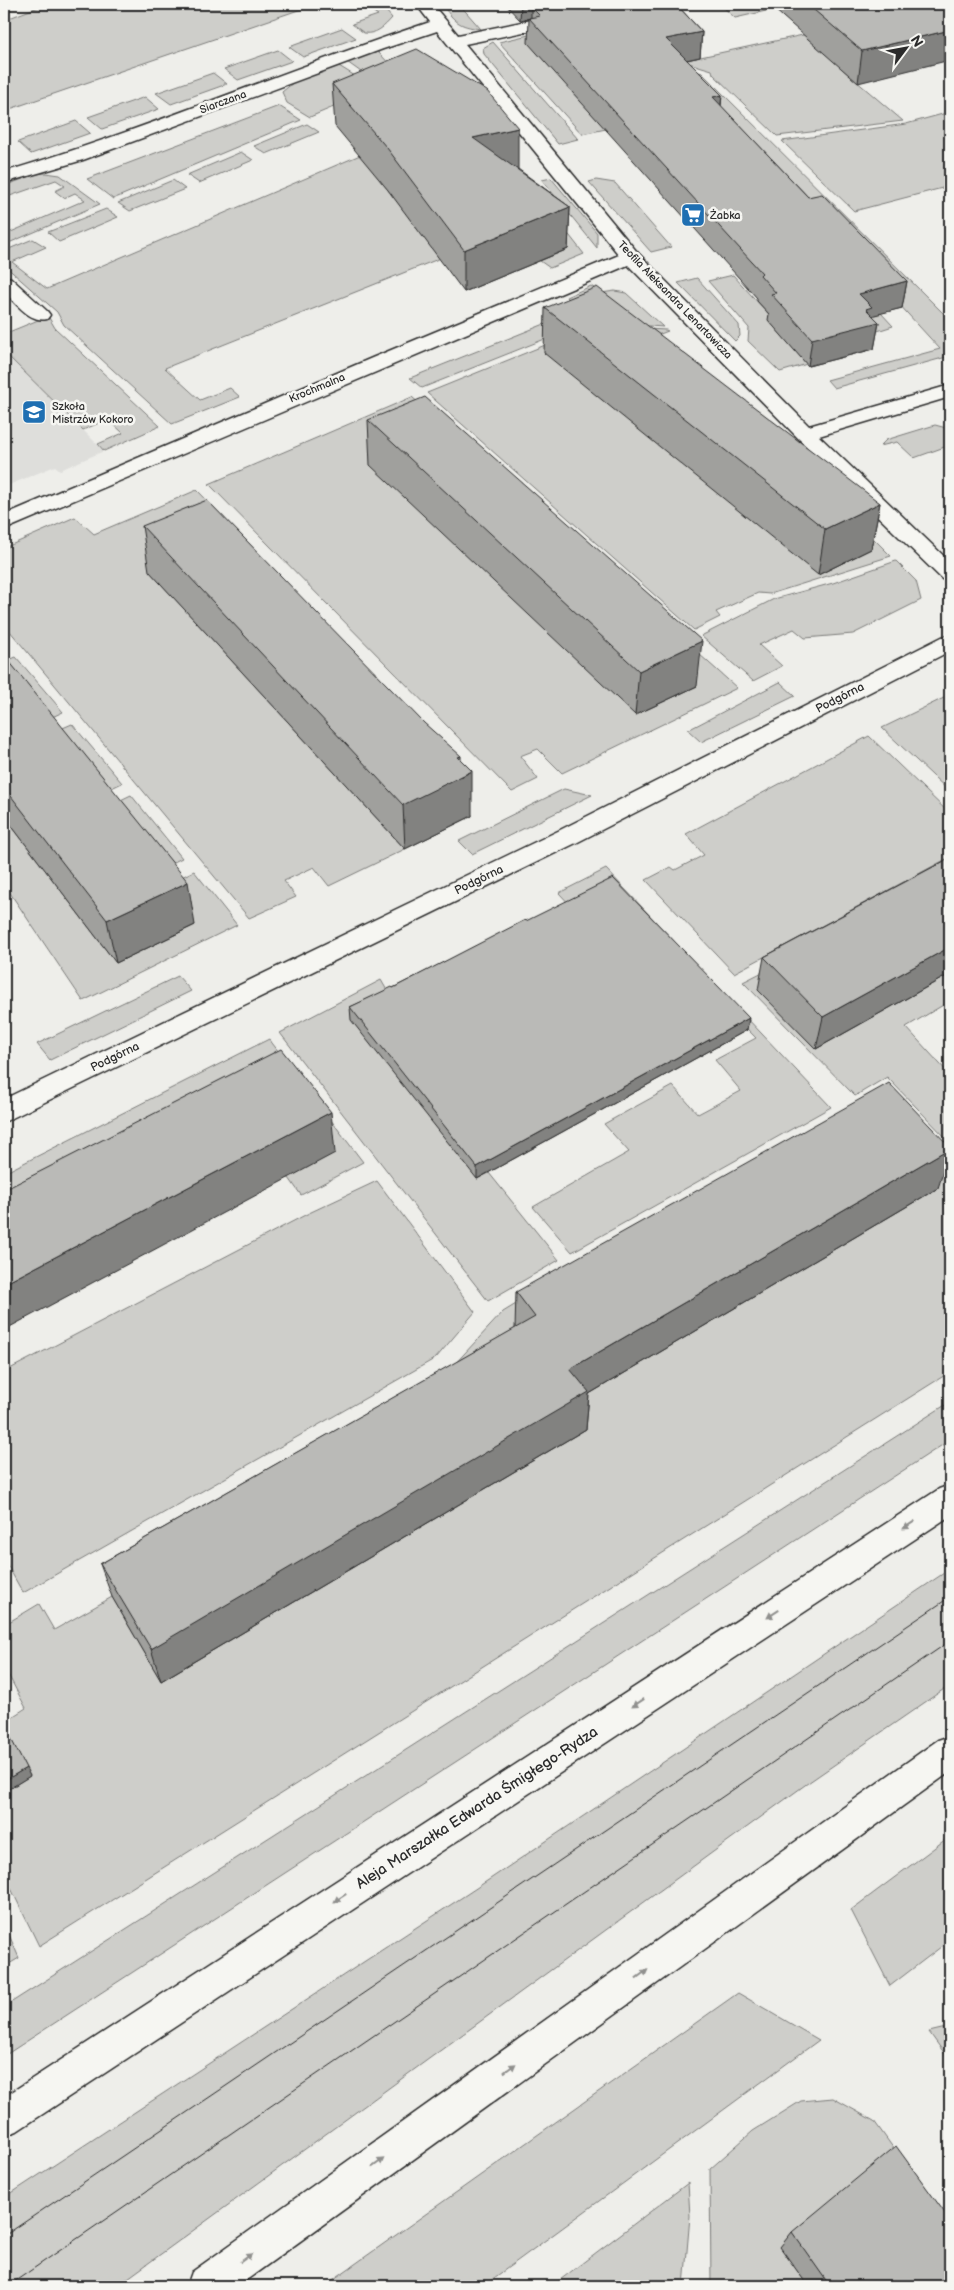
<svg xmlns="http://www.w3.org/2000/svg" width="954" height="2290" font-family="'Balsamiq Sans',sans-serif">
<rect width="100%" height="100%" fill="#eeeeea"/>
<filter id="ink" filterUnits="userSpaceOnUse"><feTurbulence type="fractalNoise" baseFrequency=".02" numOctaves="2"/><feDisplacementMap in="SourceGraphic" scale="10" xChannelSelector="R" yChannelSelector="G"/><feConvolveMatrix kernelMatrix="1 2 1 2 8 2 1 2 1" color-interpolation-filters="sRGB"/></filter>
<g filter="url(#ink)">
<!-- built -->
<path fill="#dededb" d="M4 352 26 373 104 451 60 470 55 466 4 487Z"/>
<!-- green -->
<g fill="#cececa" stroke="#7c7c7a">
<path d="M46 4H316L4 111V20Z"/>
<path d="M362 4H380L392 18C385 26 376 35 364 33L352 24 378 15Z"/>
<path d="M441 4H459L481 29C457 26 456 22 441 4Z"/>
<path d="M720 4H758L766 11 735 18Z"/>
<path d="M868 21 841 68 903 121 777 136 713 74 712 70 682 61Z"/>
<path d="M342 28 356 38 303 57 289 47Z"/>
<path d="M554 29 606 129 582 134 499 42Z"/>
<path d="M493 42 578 139 558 144 484 54 483 48Z"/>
<path d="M278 50 292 61 238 80 224 69Z"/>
<path d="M377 51 403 78 382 87 347 62Z"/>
<path d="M672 63 702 73 950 320V356L834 388 827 380 940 349 886 290 881 313 893 326 868 334Z"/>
<path d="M339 66 376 89 310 117 287 103 282 92 294 82Z"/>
<path d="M213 73 227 84 171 104 156 93Z"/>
<path d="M145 97 159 109 102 129 88 117Z"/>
<path d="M279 106 301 120 113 199 87 179Z"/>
<path d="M950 112V186L854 211 782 141 906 124Z"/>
<path d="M456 114 370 167 402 208 527 181 584 254 550 268 540 261 568 249 531 222 165 368 200 400 230 388 240 397 172 424 64 325 57 312 4 265V251L33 239 46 247 12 262 47 289Z"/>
<path d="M76 121 90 133 31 154 18 142Z"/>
<path d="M307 124 319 132 266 154 254 146Z"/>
<path d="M241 152 253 160 199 183 187 175Z"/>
<path d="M46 173 60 175 100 204 4 245V235L85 200 75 193 64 198 55 191 65 186 56 180 4 198V186L36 174Z"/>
<path d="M551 178 597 233V248L542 180Z"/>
<path d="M173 180 185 189 130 211 118 203Z"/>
<path d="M596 180 615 183 671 247 651 252 589 182Z"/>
<path d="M106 209 118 217 59 242 48 232Z"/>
<path d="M733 275 773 319 768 320 807 364 780 372 748 341 749 328 708 281Z"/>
<path d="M697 278 739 325 740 336 735 341 678 283Z"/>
<path d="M591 286 601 293 615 291 626 293 663 327 595 322 576 310 566 297Z"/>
<path d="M48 316 55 328 160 426 104 451 98 444 123 433 108 419 83 430 4 352V334Z"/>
<path d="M557 319 580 325 422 388 410 378Z"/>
<path d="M592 326 666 330 668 331 619 350 856 521 891 556 770 594 758 593 716 612 720 617 694 630 427 393Z"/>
<path d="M412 397 737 688 562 773 538 749 520 756 538 779 512 792 209 484Z"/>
<path d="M935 425 950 429V445L914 458 897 442 880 446 886 440Z"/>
<path d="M197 490 263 558 236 569 150 572 405 849 329 886 314 867 284 881 296 897 249 918 4 624V548L75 517 94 534Z"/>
<path d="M896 561 916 581 921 600 853 634 805 638 794 629 759 645 782 666 753 681 701 636 774 599 833 583Z"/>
<path d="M16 657 63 712 35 725 4 662Z"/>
<path d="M780 682 795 696 701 742 688 730Z"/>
<path d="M950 695V792L882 728Z"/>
<path d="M72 724 122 783 93 797 44 736Z"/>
<path d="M869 736 950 814V857L734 973 646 880 671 867 675 870 704 855 686 834Z"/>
<path d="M564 789 592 795 472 854 459 841Z"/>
<path d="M131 795 182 858 152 873 102 809Z"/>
<path d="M4 816 116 963 163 886 194 871 237 925 83 1001 4 884Z"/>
<path d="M606 869 831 1107 572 1252 533 1207 629 1152 604 1124 673 1086 698 1114 741 1091 715 1060 756 1038 612 891 572 907 559 893Z"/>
<path d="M790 958 950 974V1001L906 1027 950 1075V1142L887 1077 855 1096 743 982Z"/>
<path d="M178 976 191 991 50 1060 37 1044Z"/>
<path d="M381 980 392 999 477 1179 489 1173 559 1260 488 1301 280 1033Z"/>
<path d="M269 1039 363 1162 301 1195 289 1178 4 1237V1173Z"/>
<path d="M891 1109 950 1170V1372L39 1946 4 1874V1792L30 1776 4 1726V1722L26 1708 4 1667V1625L39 1604 54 1630 112 1597 161 1681 568 1406Z"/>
<path d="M377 1181 475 1312 436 1358 23 1593 4 1559V1372L309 1213Z"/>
<path d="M547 1285 560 1305 451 1368 503 1312Z"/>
<path d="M950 1402V1440L4 2056V2007Z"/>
<path d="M950 1569V1685L805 1785 117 2286H4V2198L490 1879Z"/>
<path d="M950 1836V1940L890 1986 851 1910Z"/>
<path d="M4 1923 19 1958 4 1967Z"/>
<path d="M738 1993 819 2040 483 2286H324Z"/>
<path d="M950 2027V2061L929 2032Z"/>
<path d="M833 2098 874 2121 944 2219 781 2247 808 2286H711L710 2169 753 2131 801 2101Z"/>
<path d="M688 2183 690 2216 684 2286H552Z"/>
</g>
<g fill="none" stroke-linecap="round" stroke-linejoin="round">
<defs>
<g id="minor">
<path d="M416 4H432L458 35 566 13 572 14 574 18 572 22 465 44 638 253 809 426 950 385V397L819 436 950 562V581L942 579 798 438 628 265 4 530V515L372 358 619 255 437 31 383 49 83 160 4 183V172C148 129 287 69 430 22Z"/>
<path d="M4 276 11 278 47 311 50 315 47 319C30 323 16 303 4 292Z"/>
<path d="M950 635V651L576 843 4 1122V1099L558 831 942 637Z"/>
</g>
<g id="major">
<path d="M950 1485V1516L17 2131 4 2136V2097L939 1489Z"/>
<path d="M950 1736V1772L238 2286H187L192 2272 938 1740Z"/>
</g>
</defs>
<!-- minor casing -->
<use href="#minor" stroke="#2b2b2b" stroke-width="3"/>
<!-- major casing -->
<use href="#major" stroke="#2b2b2b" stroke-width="3"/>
<!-- minor -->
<use href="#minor" fill="#f6f6f2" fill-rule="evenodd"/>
<!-- major -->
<use href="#major" fill="#f6f6f2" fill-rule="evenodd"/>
<!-- tram -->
<g stroke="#2b2b2b" stroke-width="1">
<path d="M4 2236 950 1597"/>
<path d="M8 2286 950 1641"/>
</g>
</g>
<!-- wall -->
<g fill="#a0a09d" stroke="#2b2b2b">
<path d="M505 4H676L702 32 700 57 686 60 722 95 721 106 808 197 907 281 902 308 872 315 879 322 874 349 808 366 768 320 769 314 757 301V298L528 43 529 19 520 20Z"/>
<path d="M774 4H950L858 83 774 9Z"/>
<path d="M332 84 518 169 570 207 568 249 464 292 388 190 335 126Z"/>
<path d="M545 308 880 503 871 549 818 575 544 353Z"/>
<path d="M368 420 697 686 635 715 370 465Z"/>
<path d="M142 526 461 760 472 816 405 849 149 571Z"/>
<path d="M4 655 195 925 116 963 4 816Z"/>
<path d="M950 858V974L816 1049 758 990 764 957Z"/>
<path d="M526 921 747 1030 477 1179 351 1020 350 1007 393 988Z"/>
<path d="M938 1188 589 1394 586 1429 161 1681 112 1597 100 1564 515 1329 516 1292Z"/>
<path d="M792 2232 950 2286H808L780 2247Z"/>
</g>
<!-- shaded-wall -->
<g fill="#828280" stroke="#2b2b2b">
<path d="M521 4H603L540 16 531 7V18L520 20Z"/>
<path d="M950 30V60L858 83 862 51Z"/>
<path d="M702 32 700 57 664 65 666 39Z"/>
<path d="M722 95 719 121 713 97Z"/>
<path d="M518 128V169L473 179V138Z"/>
<path d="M570 207 568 249 464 292V250Z"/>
<path d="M907 281 902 308 871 316 879 322 874 349 808 366 812 339 859 294Z"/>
<path d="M880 503 871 549 818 575 825 529Z"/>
<path d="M702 641 697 686 635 715 639 671Z"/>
<path d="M461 756V777L472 771V816L405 849 403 805 458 757Z"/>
<path d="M188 882 195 925 116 963 107 920Z"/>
<path d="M950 947V974L816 1049 823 1017Z"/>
<path d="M749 1018 747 1030 477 1179V1167Z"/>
<path d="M331 1112 335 1153 4 1330V1284Z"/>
<path d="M950 1148V1151L938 1188 589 1394 586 1429 161 1681 151 1649 570 1369Z"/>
<path d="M26 1768 30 1776 4 1792V1781Z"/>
</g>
<!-- building -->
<g fill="#babab7" stroke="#2b2b2b">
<path d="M545 4H676L702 32 666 39 722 95 713 97 808 197 822 194 907 281 859 294 872 307 866 309 879 322 812 339 771 294 776 293 760 275 762 273 529 18 540 16 531 7Z"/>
<path d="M807 4H950V30L862 51Z"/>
<path d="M417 49 487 91 518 128 473 138 570 207 464 250 387 148 332 84Z"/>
<path d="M597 287 880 503 825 529 545 308Z"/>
<path d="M425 397 702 641 639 671 368 420Z"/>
<path d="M207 500 424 723 461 756 458 757 472 771 403 805 142 526Z"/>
<path d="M4 655 188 882 107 920 4 787Z"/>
<path d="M950 858V947L823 1017 764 957Z"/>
<path d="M613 878 749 1018 477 1167 350 1007 392 987 393 988 525 920 526 921Z"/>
<path d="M281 1049 331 1112 4 1284V1190Z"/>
<path d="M889 1083 950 1147V1148L570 1369 589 1392 151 1649 100 1564 535 1317 516 1292Z"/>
<path d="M4 1725 26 1768 4 1781Z"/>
<path d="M896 2146 950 2220V2286H830L792 2232Z"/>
</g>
<!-- one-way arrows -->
<defs><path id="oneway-solid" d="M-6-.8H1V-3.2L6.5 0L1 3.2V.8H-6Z" transform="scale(1.25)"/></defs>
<g fill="#90908e">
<use href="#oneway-solid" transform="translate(909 1525) rotate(147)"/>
<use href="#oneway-solid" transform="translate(773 1614) rotate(147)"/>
<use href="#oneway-solid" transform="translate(638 1703) rotate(147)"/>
<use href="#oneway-solid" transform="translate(340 1898) rotate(147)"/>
<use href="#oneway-solid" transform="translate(642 1974) rotate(-36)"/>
<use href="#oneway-solid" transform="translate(510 2068) rotate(-36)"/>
<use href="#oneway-solid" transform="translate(378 2163) rotate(-36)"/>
<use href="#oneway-solid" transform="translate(246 2258) rotate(-36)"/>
</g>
</g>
<!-- icons -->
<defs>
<symbol id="supermarket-square" viewBox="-11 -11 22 22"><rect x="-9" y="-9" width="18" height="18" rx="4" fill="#1f6fb2" stroke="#f6f6f2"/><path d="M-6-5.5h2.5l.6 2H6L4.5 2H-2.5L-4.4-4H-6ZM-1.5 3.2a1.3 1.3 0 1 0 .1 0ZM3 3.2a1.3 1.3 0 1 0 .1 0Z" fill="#fff"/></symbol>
<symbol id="school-square" viewBox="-11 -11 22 22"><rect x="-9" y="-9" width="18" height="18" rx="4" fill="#1f6fb2" stroke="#f6f6f2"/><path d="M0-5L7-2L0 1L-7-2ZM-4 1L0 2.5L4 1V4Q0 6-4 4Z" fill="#fff"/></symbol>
</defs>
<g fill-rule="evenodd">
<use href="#supermarket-square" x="679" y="201" width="28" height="28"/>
<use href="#school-square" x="20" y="398" width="28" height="28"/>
</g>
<g text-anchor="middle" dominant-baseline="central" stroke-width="5" stroke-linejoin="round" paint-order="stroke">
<!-- far-street labels -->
<g font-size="11" fill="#2b2b2b" stroke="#f6f6f2">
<text transform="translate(223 102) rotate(-20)">Siarczana</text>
<text transform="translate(675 300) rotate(46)">Teofila Aleksandra Lenartowicza</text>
<text transform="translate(317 388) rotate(-23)">Krochmalna</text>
</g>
<!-- far-poi labels -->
<g font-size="11" fill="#2b2b2b" stroke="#f6f6f2" text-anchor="start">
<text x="710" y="215">Żabka</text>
<text x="52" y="406">Szkoła<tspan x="52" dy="13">Mistrzów Kokoro</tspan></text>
</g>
<!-- street labels -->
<g font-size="12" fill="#2b2b2b" stroke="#f6f6f2">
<text transform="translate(840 698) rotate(-27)">Podgórna</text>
<text transform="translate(479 880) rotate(-26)">Podgórna</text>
<text transform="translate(115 1057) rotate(-26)">Podgórna</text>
</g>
<!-- near-street labels -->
<g font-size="15" fill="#2b2b2b" stroke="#f6f6f2">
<text transform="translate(477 1808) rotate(-33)">Aleja Marszałka Edwarda Śmigłego-Rydza</text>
</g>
</g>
<!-- margin -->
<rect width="954" height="2290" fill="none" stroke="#f6f6f2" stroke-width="20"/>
<rect x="10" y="10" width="934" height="2270" fill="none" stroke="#2b2b2b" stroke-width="2" filter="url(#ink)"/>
<!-- north arrow -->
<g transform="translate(906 48) rotate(58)" stroke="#f6f6f2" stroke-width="4" paint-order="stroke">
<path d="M0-4L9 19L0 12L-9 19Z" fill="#2b2b2b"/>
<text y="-8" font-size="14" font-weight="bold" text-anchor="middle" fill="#2b2b2b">N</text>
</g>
</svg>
